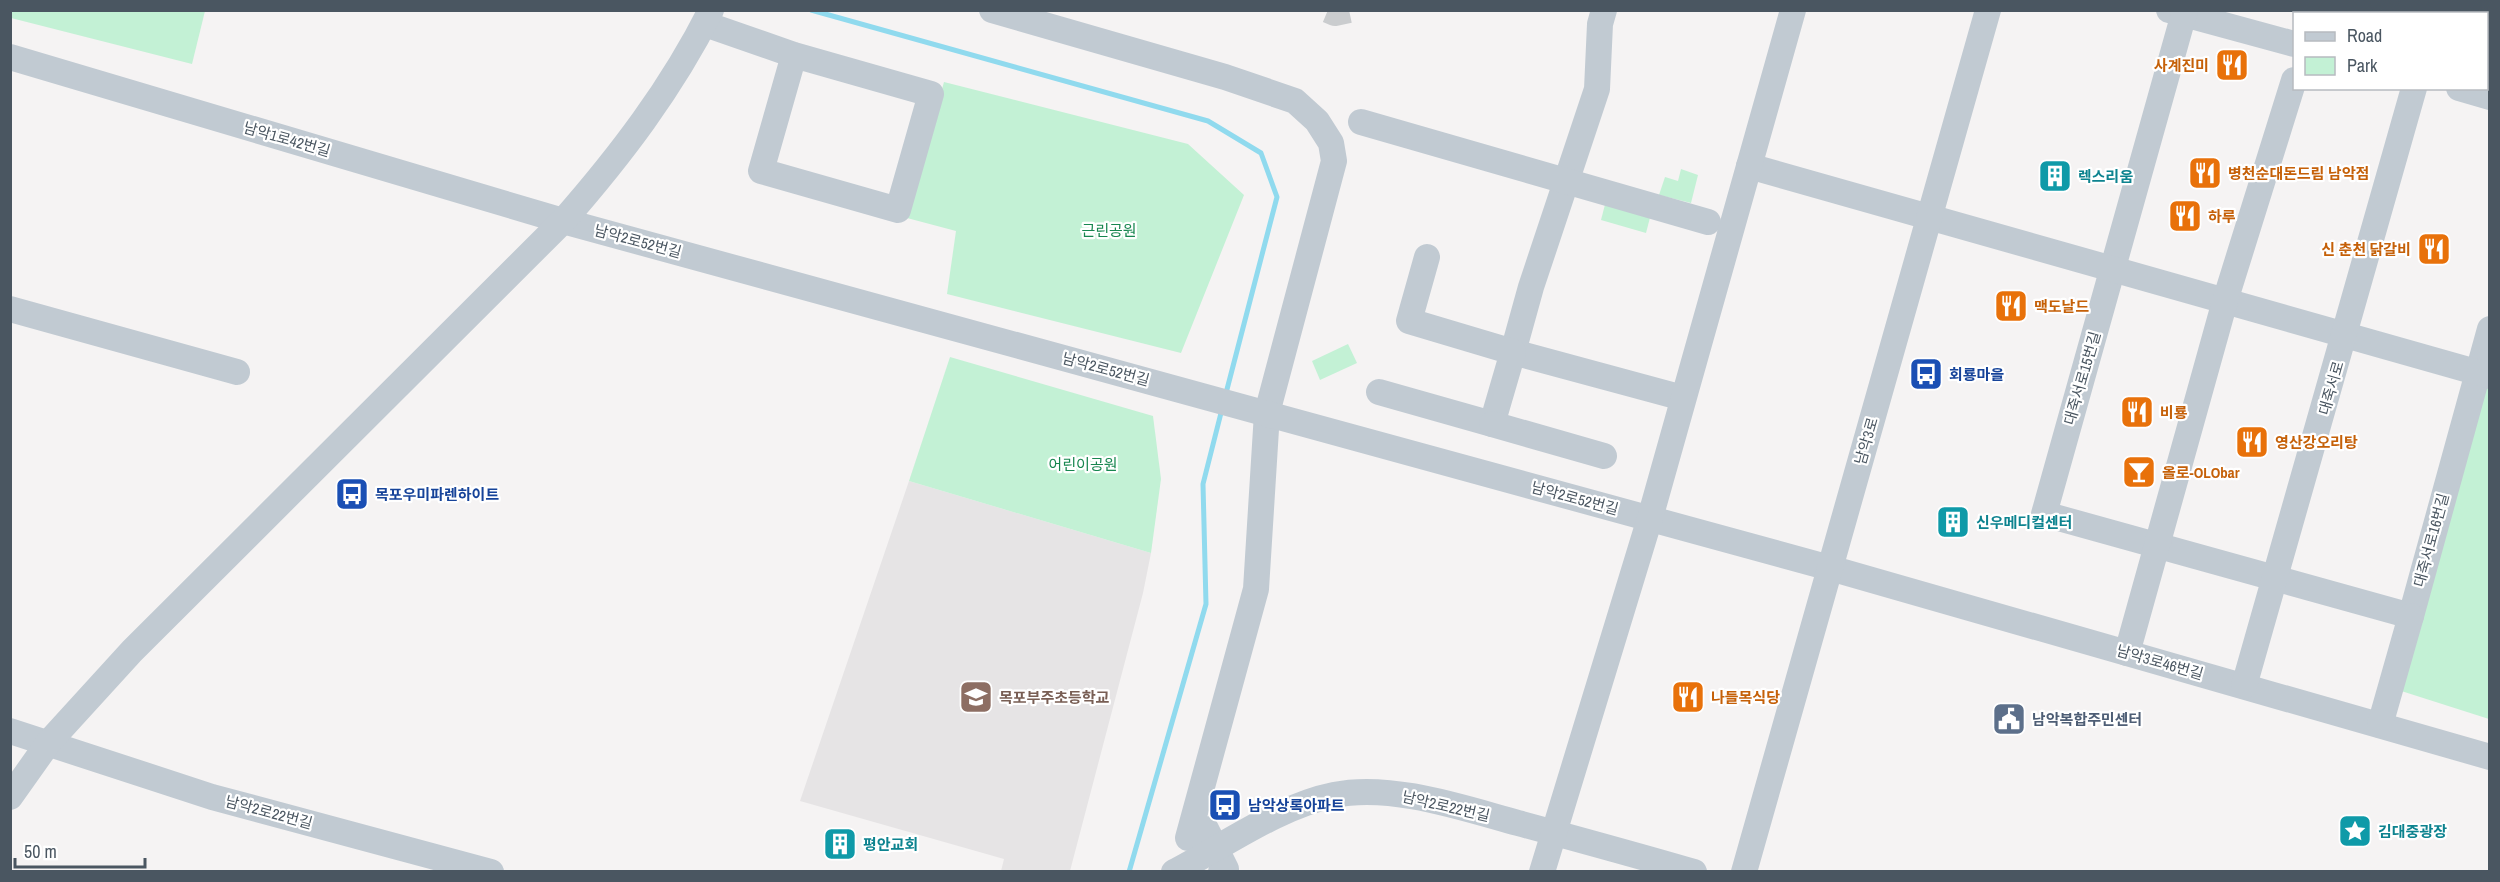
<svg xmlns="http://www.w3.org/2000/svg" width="2500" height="882" font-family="'Archivo Narrow','Noto Sans KR',sans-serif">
<rect width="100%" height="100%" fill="#f5f3f3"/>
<!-- education -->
<path fill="#e6e4e5" d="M909 481 1151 553 1143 593 1070 871H1001L1004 859 800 801Z"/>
<!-- green -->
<g fill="#c3f1d5">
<path d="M10 11 11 10 205 11 192 64 11 18Z"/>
<path d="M944 82 1188 144 1244 195 1181 353 947 294 956 231 907 218Z"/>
<path d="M1681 169 1698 175 1691 203 1659 195 1665 177 1678 181Z"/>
<path d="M1608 193 1653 206 1646 233 1601 220Z"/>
<path d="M1348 344 1357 363 1320 380 1312 361Z"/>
<path d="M950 357 1153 416 1161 479 1151 553 909 481Z"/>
<path d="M2489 367V719L2395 689Z"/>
</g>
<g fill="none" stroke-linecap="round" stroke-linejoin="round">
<!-- stream -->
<g stroke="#90daee" stroke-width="5">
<path d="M811 10 1208 121 1261 153 1277 197 1225 397"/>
<path d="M1129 872 1206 604 1203 484 1222 409"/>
</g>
<!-- minor-tunnel -->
<path stroke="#caccce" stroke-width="26" stroke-dasharray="26 13" stroke-linecap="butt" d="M1328 10 1335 13 1349 10"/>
<!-- minor -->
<g stroke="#c1cad2" stroke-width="26">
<path d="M992 10 1225 77 1295 101 1317 121 1331 143 1334 161 1267 413 1256 589 1188 838 1206 829 1226 869 1221 872"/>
<path d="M1604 10 1600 24 1597 89 1531 287 1513 352 1683 398"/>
<path d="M2169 10 2294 44"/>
<path d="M2185 10 2044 514 2411 616 2490 329"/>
<path d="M2314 14 2315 10"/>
<path d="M2436 14 2437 10"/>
<path d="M705 24 794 55 931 94 898 210 761 171 794 55"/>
<path d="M10 57 563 221 1830 568 2490 757"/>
<path d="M2459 88 2490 97"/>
<path d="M1361 122 1708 222"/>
<path d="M1749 166 2490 376"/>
<path d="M10 309 237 372"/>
<path d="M1379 392 1492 424 1513 352 1409 321 1427 257"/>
<path d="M1492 424 1604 456"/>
<path d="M2127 653 2225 301 2294 80"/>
<path d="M2244 686 2414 88"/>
<path d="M2380 725 2411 616"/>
<path d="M10 731 212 797 491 872"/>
<path d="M10 797 49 742 132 651 563 221C620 156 672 88 711 10"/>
<path d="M1174 872C1224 846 1279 806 1334 795 1391 783 1463 808 1518 823 1577 839 1636 855 1694 872"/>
<path d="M1542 872 1650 518 1793 10"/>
<path d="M1744 872 1988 10"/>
</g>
</g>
<!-- icons -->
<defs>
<symbol id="restaurant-square" viewBox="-11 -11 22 22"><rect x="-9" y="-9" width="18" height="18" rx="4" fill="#e8710a" stroke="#fff"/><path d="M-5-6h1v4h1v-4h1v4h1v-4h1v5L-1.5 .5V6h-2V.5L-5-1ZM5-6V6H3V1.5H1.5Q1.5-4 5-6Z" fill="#fff"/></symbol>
<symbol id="building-square" viewBox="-11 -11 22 22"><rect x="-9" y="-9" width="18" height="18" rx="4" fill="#0f9aa8" stroke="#fff"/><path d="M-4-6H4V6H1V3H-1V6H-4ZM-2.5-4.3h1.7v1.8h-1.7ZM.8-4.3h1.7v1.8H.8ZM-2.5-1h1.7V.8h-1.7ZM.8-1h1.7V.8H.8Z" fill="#fff"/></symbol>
<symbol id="bus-square" viewBox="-11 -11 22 22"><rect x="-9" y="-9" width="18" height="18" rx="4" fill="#1a4fb4" stroke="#fff"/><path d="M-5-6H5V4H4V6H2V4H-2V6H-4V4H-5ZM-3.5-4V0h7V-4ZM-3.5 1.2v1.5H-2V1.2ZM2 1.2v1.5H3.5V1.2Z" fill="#fff"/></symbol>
<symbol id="bar-square" viewBox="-11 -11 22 22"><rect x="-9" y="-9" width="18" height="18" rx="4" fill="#e8710a" stroke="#fff"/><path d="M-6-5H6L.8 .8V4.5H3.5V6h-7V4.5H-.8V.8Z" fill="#fff"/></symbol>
<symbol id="school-square" viewBox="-11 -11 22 22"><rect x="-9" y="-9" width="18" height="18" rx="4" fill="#8d6e63" stroke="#fff"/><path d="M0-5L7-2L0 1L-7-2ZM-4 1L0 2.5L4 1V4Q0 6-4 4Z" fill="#fff"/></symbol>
<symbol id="civic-square" viewBox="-11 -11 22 22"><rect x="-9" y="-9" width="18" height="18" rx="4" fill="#5c6f8a" stroke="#fff"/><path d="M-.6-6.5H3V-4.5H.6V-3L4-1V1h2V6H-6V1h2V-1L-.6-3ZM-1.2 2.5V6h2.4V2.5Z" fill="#fff"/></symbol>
<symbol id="sight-square" viewBox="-11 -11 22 22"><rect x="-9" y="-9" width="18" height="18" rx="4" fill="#0f9aa8" stroke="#fff"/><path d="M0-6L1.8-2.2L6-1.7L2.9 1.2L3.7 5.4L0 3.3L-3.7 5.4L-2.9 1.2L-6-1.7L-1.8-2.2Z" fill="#fff"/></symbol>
</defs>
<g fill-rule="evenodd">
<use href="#restaurant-square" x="2213" y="46" width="38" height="38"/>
<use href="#restaurant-square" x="2186" y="154" width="38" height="38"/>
<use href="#building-square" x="2036" y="157" width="38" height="38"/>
<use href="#restaurant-square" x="2166" y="197" width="38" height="38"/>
<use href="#restaurant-square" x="2415" y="230" width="38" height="38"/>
<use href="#restaurant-square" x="1992" y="287" width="38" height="38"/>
<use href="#bus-square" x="1907" y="355" width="38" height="38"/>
<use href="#restaurant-square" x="2118" y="393" width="38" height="38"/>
<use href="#restaurant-square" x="2233" y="423" width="38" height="38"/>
<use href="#bar-square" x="2120" y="453" width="38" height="38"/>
<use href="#bus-square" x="333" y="475" width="38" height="38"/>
<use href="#building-square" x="1934" y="503" width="38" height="38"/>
<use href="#school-square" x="957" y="678" width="38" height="38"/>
<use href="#restaurant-square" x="1669" y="678" width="38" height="38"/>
<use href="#civic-square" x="1990" y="700" width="38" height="38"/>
<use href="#bus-square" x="1206" y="786" width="38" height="38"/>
<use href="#sight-square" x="2336" y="812" width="38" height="38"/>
<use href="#building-square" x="821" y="825" width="38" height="38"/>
</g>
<g text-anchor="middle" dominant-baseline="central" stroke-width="4.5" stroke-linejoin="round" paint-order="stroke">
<!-- food labels -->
<g font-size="15" font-weight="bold" fill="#c56008" stroke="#fff" text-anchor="start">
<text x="2209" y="65" text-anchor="end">사계진미</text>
<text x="2228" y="173">병천순대돈드림 남악점</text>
<text x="2208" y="216">하루</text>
<text x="2411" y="249" text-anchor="end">신 춘천 닭갈비</text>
<text x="2034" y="306">맥도날드</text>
<text x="2160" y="412">비룡</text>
<text x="2275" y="442">영산강오리탕</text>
<text x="2162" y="472">올로-OLObar</text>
<text x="1711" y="697">나들목식당</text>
</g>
<!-- street labels -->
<g font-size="15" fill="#4a5661" stroke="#fff">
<text transform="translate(287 139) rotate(16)">남악1로42번길</text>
<text transform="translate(638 241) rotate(15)">남악2로52번길</text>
<text transform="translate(1106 369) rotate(15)">남악2로52번길</text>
<text transform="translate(2082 378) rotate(-74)">대죽서로15번길</text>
<text transform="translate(2331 388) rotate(-74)">대죽서로</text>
<text transform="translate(1866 441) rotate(-74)">남악3로</text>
<text transform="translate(1575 498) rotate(15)">남악2로52번길</text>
<text transform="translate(2431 540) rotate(-75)">대죽서로16번길</text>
<text transform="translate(2160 662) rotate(16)">남악3로46번길</text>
<text transform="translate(1446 806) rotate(13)">남악2로22번길</text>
<text transform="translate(269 812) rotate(15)">남악2로22번길</text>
</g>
<!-- culture labels -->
<g font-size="15" font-weight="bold" fill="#0d838f" stroke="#fff" text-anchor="start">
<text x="2078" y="176">렉스리움</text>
<text x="1976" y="522">신우메디컬센터</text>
<text x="2378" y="831">김대중광장</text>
<text x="863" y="844">평안교회</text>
</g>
<!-- park labels -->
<g font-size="15" fill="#17864f" stroke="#fff">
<text x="1109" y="230">근린공원</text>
<text x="1083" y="464">어린이공원</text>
</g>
<!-- transit labels -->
<g font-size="15" font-weight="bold" fill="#164399" stroke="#fff" text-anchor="start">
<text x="1949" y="374">회룡마을</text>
<text x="375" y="494">목포우미파렌하이트</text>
<text x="1248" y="805">남악상록아파트</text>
</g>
<!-- education labels -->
<g font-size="15" font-weight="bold" fill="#785e54" stroke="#fff" text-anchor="start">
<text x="999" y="697">목포부주초등학교</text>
</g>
<!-- service labels -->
<g font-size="15" font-weight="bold" fill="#4e5e75" stroke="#fff" text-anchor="start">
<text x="2032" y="719">남악복합주민센터</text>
</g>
</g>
<!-- border -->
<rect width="2500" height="882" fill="none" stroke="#4a5661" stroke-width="24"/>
<!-- legend -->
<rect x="2293" y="12" width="195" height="78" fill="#ffffff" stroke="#b7bbc0" stroke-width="1.5"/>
<rect x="2305" y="32" width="30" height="9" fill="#c1cad2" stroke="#b7bbc0" stroke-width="1.5"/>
<text x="2347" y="42" font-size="18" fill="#4a5661">Road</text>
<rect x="2305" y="57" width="30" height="18" fill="#c3f1d5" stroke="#b7bbc0" stroke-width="1.5"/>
<text x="2347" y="72" font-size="18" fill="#4a5661">Park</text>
<!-- scale -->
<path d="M15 858v9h130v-9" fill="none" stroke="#4a5661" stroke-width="3"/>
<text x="24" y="858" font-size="18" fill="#4a5661" stroke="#ffffff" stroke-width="4.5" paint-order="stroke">50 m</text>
</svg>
